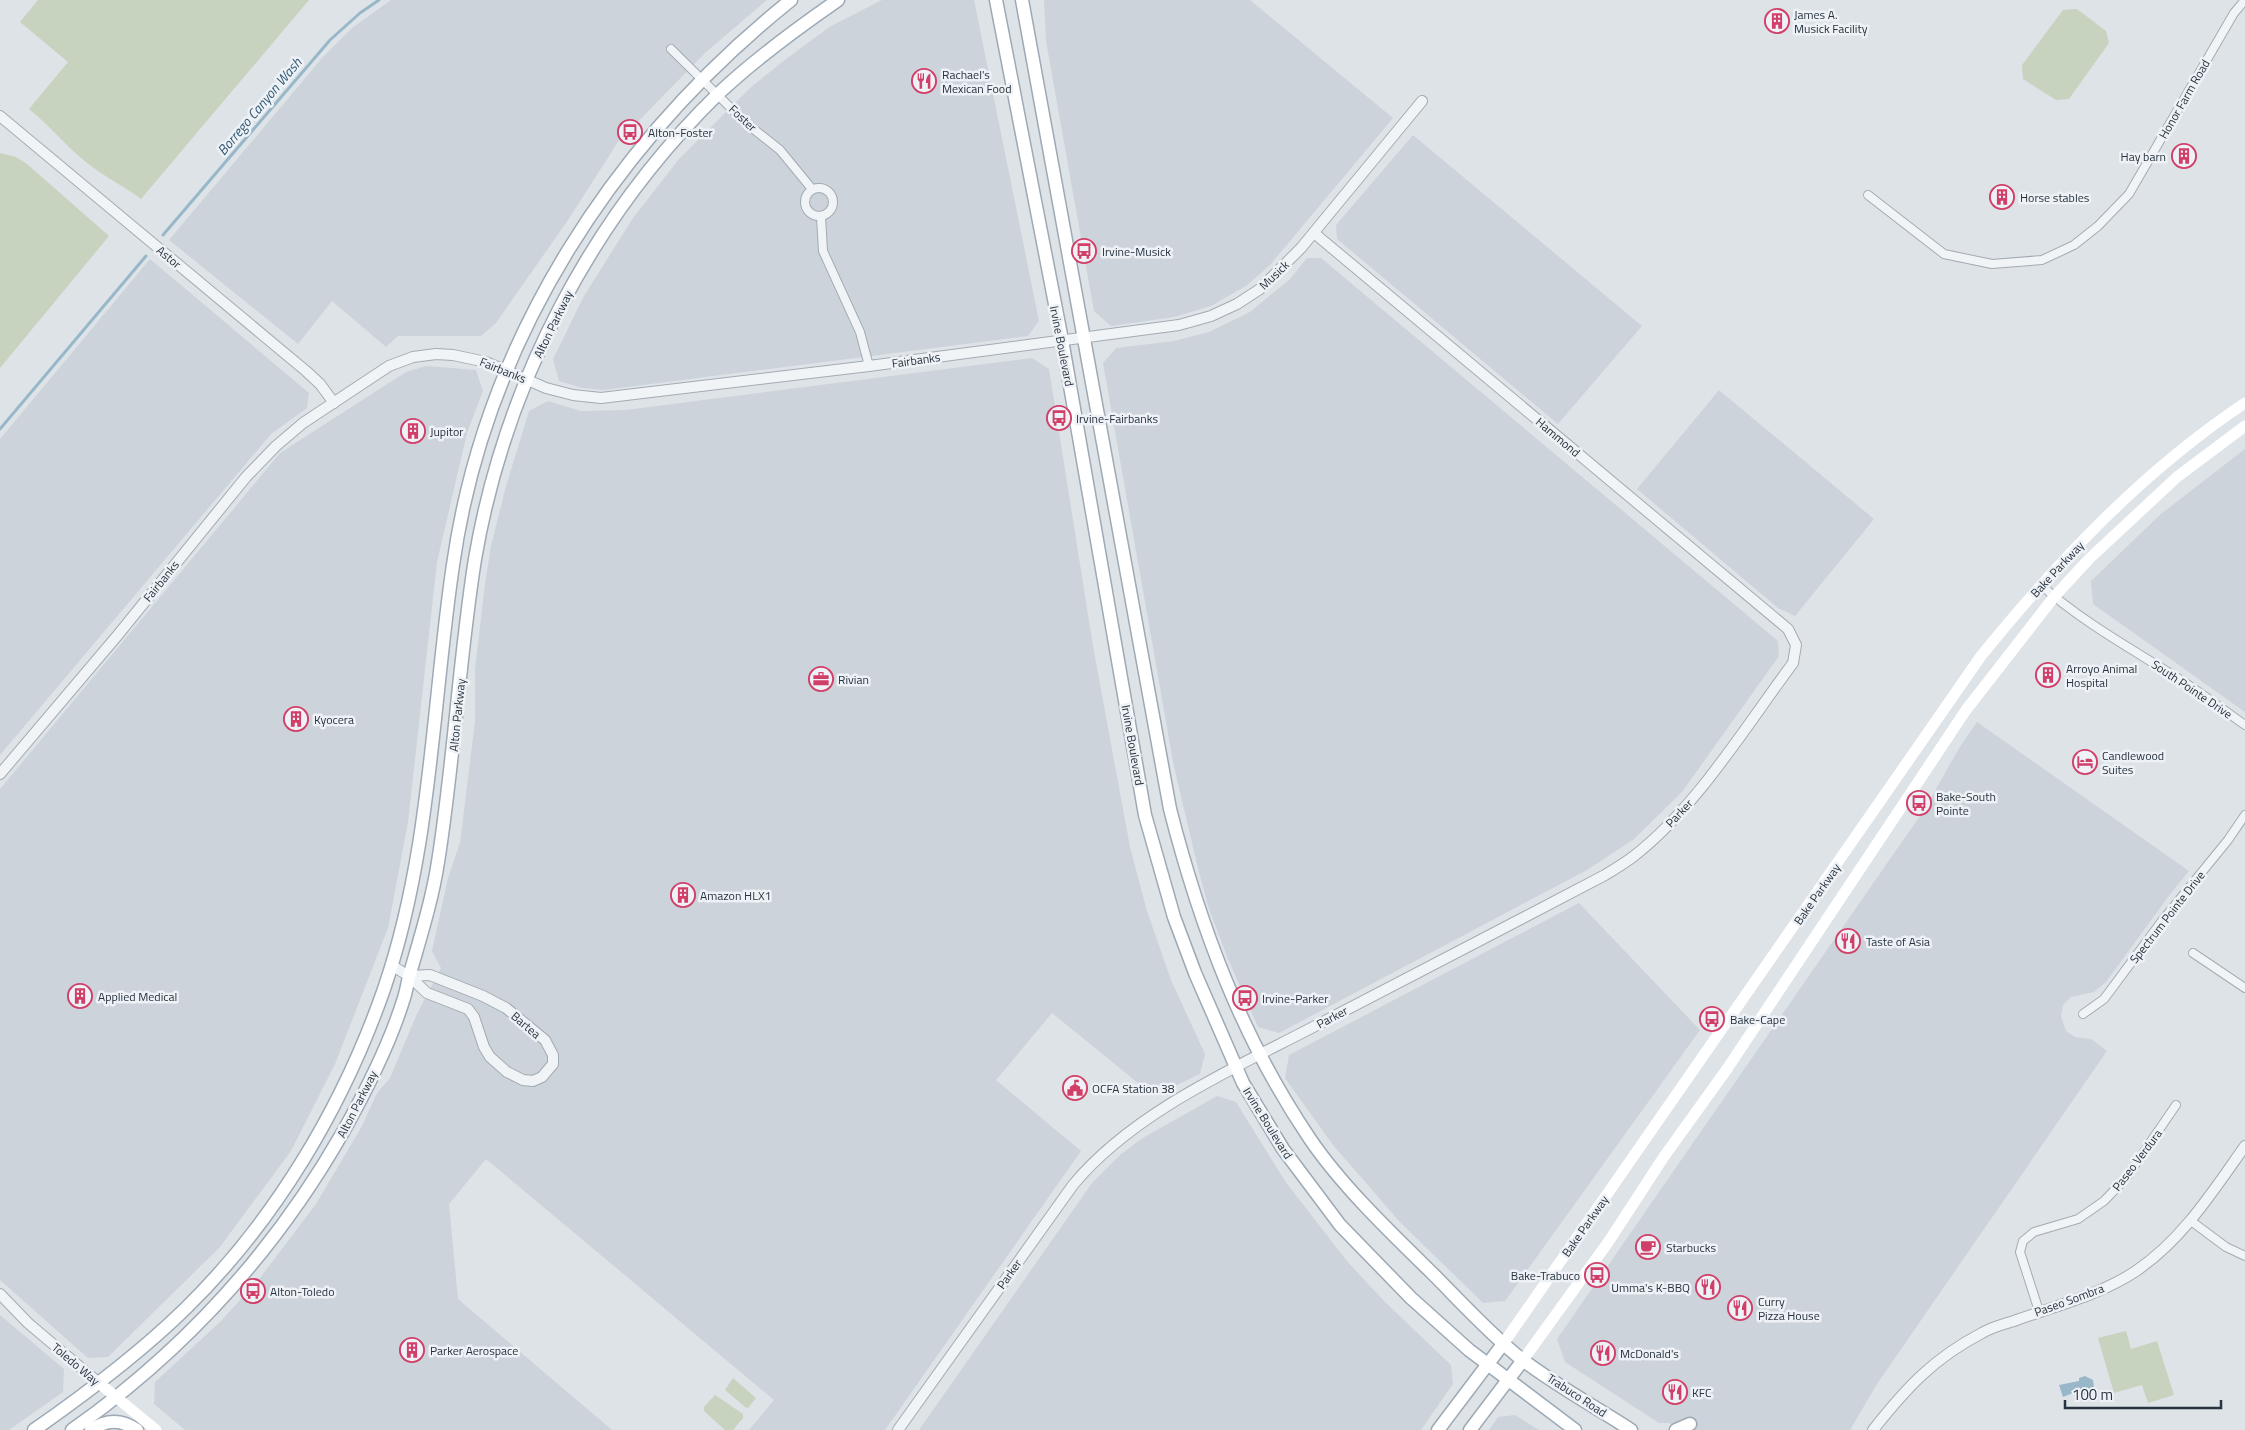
<svg xmlns="http://www.w3.org/2000/svg" width="2245" height="1430" font-family="'Titillium Web',sans-serif">
<rect width="100%" height="100%" fill="#dee3e8"/>
<!-- built -->
<g fill="#ccd3da">
<path d="M391 0H767L705 53 618 142 568 220 496 323 481 336H398L386 347 332 301 298 344 169 240 322 58 352 28Z"/>
<path d="M882 0H974L1039 321 1028 336 604 390 582 388 559 381 553 359 584 296 633 218 679 159 750 88 786 59 831 26Z"/>
<path d="M1044 0H1250L1393 118 1270 265 1246 286 1211 306 1174 317 1111 326 1094 311 1046 41Z"/>
<path d="M1413 135 1642 326 1558 424 1337 239 1336 225Z"/>
<path d="M1307 258H1321L1778 641 1779 656 1682 792 1634 839 1587 870 1279 1033 1258 1027 1228 959 1209 909 1198 868 1174 767 1103 363 1116 348 1174 341 1209 332 1250 312 1290 279Z"/>
<path d="M150 259 309 393 307 408 271 434 0 755V439Z"/>
<path d="M1032 358 1049 369 1093 646 1130 847 1147 911 1171 980 1205 1054 1200 1074 1154 1096 1052 1013 996 1080 1081 1151 885 1430H749L774 1400 486 1159 449 1204 458 1299 612 1430H185L154 1404 155 1382 220 1322 260 1278 316 1204 362 1126 377 1093 390 1078 416 1016 441 968 432 951 448 878 460 843 475 721V669L485 584 491 546 506 486 529 411 548 401 581 411 626 410Z"/>
<path d="M426 366 476 370 483 391 467 433 437 562 408 822 388 928 335 1064 291 1151 220 1247 108 1357 88 1358 0 1280V789L280 453 406 372Z"/>
<path d="M1719 390 1874 519 1795 616 1778 608 1637 489Z"/>
<path d="M2245 449V712L2093 604 2091 581 2161 514Z"/>
<path d="M1977 722 2189 871 2168 897 2106 982 2094 992 2071 997 2063 1005 2061 1016 2066 1031 2075 1037 2091 1039 2107 1051 1877 1384 1850 1430H1680L1669 1423H1659L1565 1362 1557 1339 1924 810 1961 745Z"/>
<path d="M1579 903 1700 1030 1505 1301 1483 1303 1399 1221 1333 1145 1285 1078 1289 1055Z"/>
<path d="M1217 1096 1236 1102 1285 1181 1346 1260 1384 1301 1451 1365 1453 1384 1421 1430H919L1092 1183 1120 1155 1141 1139Z"/>
<path d="M0 1315 64 1369 63 1392 9 1430H0Z"/>
<path d="M1515 1415 1539 1430H1489L1498 1417Z"/>
</g>
<!-- green -->
<g fill="#c7d2bf">
<path d="M38 0H309L141 199C127 188 112 181 98 171 72 154 53 128 29 109L68 62 20 22Z"/>
<path d="M2077 9 2106 31 2109 43 2069 99 2056 100 2023 79 2022 65 2063 10Z"/>
<path d="M0 153 16 157 27 164 109 236 0 368Z"/>
<path d="M2126 1331 2131 1349 2157 1341 2174 1395 2148 1403 2142 1385 2114 1393 2098 1338Z"/>
<path d="M733 1378 756 1398 748 1408 745 1407 725 1390Z"/>
<path d="M715 1395 743 1414V1418L733 1430H725L704 1411V1407Z"/>
</g>
<!-- water -->
<path fill="#98b7c9" d="M2085 1376 2093 1380 2094 1388 2088 1390 2089 1393 2075 1397 2073 1393 2063 1397 2059 1385 2079 1381V1378Z"/>
<g fill="none" stroke-linecap="round" stroke-linejoin="round">
<!-- stream -->
<g stroke="#98b7c9" stroke-width="3">
<path d="M163 235 330 40 360 13 379 0"/>
<path d="M0 429 146 256"/>
</g>
<defs>
<g id="minor">
<path d="M671 49 746 123 780 150 812 189"/>
<circle cx="819" cy="202" r="14"/>
<path d="M1868 195 1944 254 1992 264 2042 260 2074 245 2098 226 2129 194 2234 13 2245 0"/>
<path d="M821 217 823 251 860 332 869 366"/>
<path d="M2041 585C2081 621 2130 648 2176 677 2200 692 2222 709 2245 725"/>
<path d="M2193 953 2245 988"/>
<path d="M2083 1014 2104 999 2162 921 2228 840 2245 815"/>
<path d="M2191 1221 2226 1247 2245 1256"/>
<path d="M2039 1311 2020 1252 2023 1241 2034 1232 2078 1219 2104 1201 2126 1178 2176 1105"/>
</g>
<g id="tertiary">
<path d="M0 116 306 371 320 384 334 403"/>
<path d="M0 774 117 636 246 477 276 446 303 423 389 366 413 357 436 354 453 355 486 362 546 388 573 395 601 398 869 366 1179 325 1211 316 1237 304 1260 289 1301 248 1422 101"/>
<path d="M391 965 409 976 427 993 468 1009 474 1017 484 1047 490 1057 507 1072 523 1080 533 1081 542 1077 553 1064V1055L545 1040 506 1008 483 996 430 975 409 976"/>
<path d="M0 1294 28 1323 99 1383"/>
<path d="M898 1430 1073 1185C1133 1112 1237 1067 1319 1024 1415 974 1510 925 1605 875 1615 869 1625 863 1634 856 1696 808 1746 726 1793 663L1796 645 1788 629 1314 233"/>
<path d="M1873 1430C1907 1387 1934 1358 1982 1333 1992 1327 2004 1324 2014 1321 2055 1306 2100 1295 2136 1271 2183 1239 2213 1191 2245 1146"/>
</g>
<g id="primary">
<path d="M996 0 1062 340 1145 815 1174 917 1195 973 1243 1083 1283 1149 1340 1225 1411 1298 1469 1350 1575 1430"/>
<path d="M1022 0 1170 809C1200 926 1242 1039 1310 1139 1342 1186 1390 1232 1431 1272 1460 1301 1488 1332 1520 1358 1555 1385 1594 1406 1631 1430"/>
<path d="M34 1430C87 1393 139 1354 185 1309 275 1221 343 1107 384 989 431 853 432 706 453 565 485 339 615 141 791 0"/>
<path d="M72 1430C184 1351 275 1251 343 1132 366 1091 389 1046 403 1001 406 993 407 985 409 977 420 938 432 901 438 862 454 762 459 659 475 559 505 384 591 218 718 94 755 59 796 29 838 0"/>
<path d="M91 1430C107 1419 121 1419 137 1430"/>
<path d="M1438 1430 1503 1344"/>
<path d="M1470 1430 1523 1360"/>
<path d="M1676 1430 1690 1424"/>
</g>
</defs>
<!-- minor casing -->
<use href="#minor" stroke="#a3abb2" stroke-width="10"/>
<!-- tertiary casing -->
<use href="#tertiary" stroke="#a3abb2" stroke-width="12"/>
<!-- primary casing -->
<use href="#primary" stroke="#9da9b4" stroke-width="15"/>
<!-- minor -->
<use href="#minor" stroke="#f1f4f6" stroke-width="8"/>
<!-- tertiary -->
<use href="#tertiary" stroke="#f1f4f6" stroke-width="10"/>
<!-- secondary -->
<g stroke="#fff" stroke-width="11">
<path d="M1503 1344 1981 656C2058 561 2143 471 2245 403"/>
<path d="M1523 1360 1609 1241 1663 1158 1727 1069 1966 710 2054 597 2089 559 2177 477 2245 426"/>
<path d="M99 1383 156 1430"/>
</g>
<!-- primary -->
<use href="#primary" stroke="#fff" stroke-width="12"/>
</g>
<!-- icons -->
<defs>
<symbol id="building-ring" viewBox="-11 -11 22 22"><circle r="9.5" fill="#eef2f6" stroke="#d13f69" stroke-width="1.5"/><path d="M-4-6H4V6H1V3H-1V6H-4ZM-2.5-4.3h1.7v1.8h-1.7ZM.8-4.3h1.7v1.8H.8ZM-2.5-1h1.7V.8h-1.7ZM.8-1h1.7V.8H.8Z" fill="#d13f69"/></symbol>
<symbol id="restaurant-ring" viewBox="-11 -11 22 22"><circle r="9.5" fill="#eef2f6" stroke="#d13f69" stroke-width="1.5"/><path d="M-5-6h1v4h1v-4h1v4h1v-4h1v5L-1.5 .5V6h-2V.5L-5-1ZM5-6V6H3V1.5H1.5Q1.5-4 5-6Z" fill="#d13f69"/></symbol>
<symbol id="bus-ring" viewBox="-11 -11 22 22"><circle r="9.5" fill="#eef2f6" stroke="#d13f69" stroke-width="1.5"/><path d="M-5-6H5V4H4V6H2V4H-2V6H-4V4H-5ZM-3.5-4V0h7V-4ZM-3.5 1.2v1.5H-2V1.2ZM2 1.2v1.5H3.5V1.2Z" fill="#d13f69"/></symbol>
<symbol id="office-ring" viewBox="-11 -11 22 22"><circle r="9.5" fill="#eef2f6" stroke="#d13f69" stroke-width="1.5"/><path d="M-6-3h4V-5.5h4V-3h4V5H-6ZM-1-4.5V-3h2v-1.5ZM-6 0V1H6V0Z" fill="#d13f69"/></symbol>
<symbol id="hotel-ring" viewBox="-11 -11 22 22"><circle r="9.5" fill="#eef2f6" stroke="#d13f69" stroke-width="1.5"/><path d="M-6-4.5h1.5V1H6V5H4.5V3h-9V5H-6ZM-4 0a1.8 1.8 0 1 1 3.6 0ZM.5 0V-2.5h3Q6-2.5 6 0Z" fill="#d13f69"/></symbol>
<symbol id="civic-ring" viewBox="-11 -11 22 22"><circle r="9.5" fill="#eef2f6" stroke="#d13f69" stroke-width="1.5"/><path d="M-.6-6.5H3V-4.5H.6V-3L4-1V1h2V6H-6V1h2V-1L-.6-3ZM-1.2 2.5V6h2.4V2.5Z" fill="#d13f69"/></symbol>
<symbol id="cafe-ring" viewBox="-11 -11 22 22"><circle r="9.5" fill="#eef2f6" stroke="#d13f69" stroke-width="1.5"/><path d="M-5.5-4.5H6V0H3Q3 3.5 0 3.5H-2.5Q-5.5 3.5-5.5 0ZM3-3.2v2h1.7v-2ZM-6 4.5H4V6H-6Z" fill="#d13f69"/></symbol>
</defs>
<g fill-rule="evenodd">
<use href="#building-ring" x="1763" y="7" width="28" height="28"/>
<use href="#restaurant-ring" x="910" y="67" width="28" height="28"/>
<use href="#bus-ring" x="616" y="118" width="28" height="28"/>
<use href="#building-ring" x="2170" y="142" width="28" height="28"/>
<use href="#building-ring" x="1988" y="183" width="28" height="28"/>
<use href="#bus-ring" x="1070" y="237" width="28" height="28"/>
<use href="#bus-ring" x="1045" y="404" width="28" height="28"/>
<use href="#building-ring" x="399" y="417" width="28" height="28"/>
<use href="#building-ring" x="2034" y="661" width="28" height="28"/>
<use href="#office-ring" x="807" y="665" width="28" height="28"/>
<use href="#building-ring" x="282" y="705" width="28" height="28"/>
<use href="#hotel-ring" x="2071" y="748" width="28" height="28"/>
<use href="#bus-ring" x="1905" y="789" width="28" height="28"/>
<use href="#building-ring" x="669" y="881" width="28" height="28"/>
<use href="#restaurant-ring" x="1834" y="927" width="28" height="28"/>
<use href="#building-ring" x="66" y="982" width="28" height="28"/>
<use href="#bus-ring" x="1231" y="984" width="28" height="28"/>
<use href="#bus-ring" x="1698" y="1005" width="28" height="28"/>
<use href="#civic-ring" x="1061" y="1074" width="28" height="28"/>
<use href="#cafe-ring" x="1634" y="1233" width="28" height="28"/>
<use href="#bus-ring" x="1583" y="1261" width="28" height="28"/>
<use href="#restaurant-ring" x="1694" y="1273" width="28" height="28"/>
<use href="#bus-ring" x="239" y="1277" width="28" height="28"/>
<use href="#restaurant-ring" x="1726" y="1294" width="28" height="28"/>
<use href="#building-ring" x="398" y="1336" width="28" height="28"/>
<use href="#restaurant-ring" x="1589" y="1339" width="28" height="28"/>
<use href="#restaurant-ring" x="1661" y="1378" width="28" height="28"/>
</g>
<g text-anchor="middle" dominant-baseline="central" stroke-width="5" stroke-linejoin="round" paint-order="stroke">
<!-- poi labels -->
<g font-size="12" fill="#27333f" stroke="#eef2f6" text-anchor="start">
<text x="1794" y="14">James A.<tspan x="1794" dy="14">Musick Facility</tspan></text>
<text x="942" y="74">Rachael's<tspan x="942" dy="14">Mexican Food</tspan></text>
<text x="648" y="132">Alton-Foster</text>
<text x="2166" y="156" text-anchor="end">Hay barn</text>
<text x="2020" y="197">Horse stables</text>
<text x="1102" y="251">Irvine-Musick</text>
<text x="1076" y="418">Irvine-Fairbanks</text>
<text x="430" y="431">Jupitor</text>
<text x="2066" y="668">Arroyo Animal<tspan x="2066" dy="14">Hospital</tspan></text>
<text x="838" y="679">Rivian</text>
<text x="314" y="719">Kyocera</text>
<text x="2102" y="755">Candlewood<tspan x="2102" dy="14">Suites</tspan></text>
<text x="1936" y="796">Bake-South<tspan x="1936" dy="14">Pointe</tspan></text>
<text x="700" y="895">Amazon HLX1</text>
<text x="1866" y="941">Taste of Asia</text>
<text x="98" y="996">Applied Medical</text>
<text x="1262" y="998">Irvine-Parker</text>
<text x="1730" y="1019">Bake-Cape</text>
<text x="1092" y="1088">OCFA Station 38</text>
<text x="1666" y="1247">Starbucks</text>
<text x="1580" y="1275" text-anchor="end">Bake-Trabuco</text>
<text x="1690" y="1287" text-anchor="end">Umma's K-BBQ</text>
<text x="270" y="1291">Alton-Toledo</text>
<text x="1758" y="1301">Curry<tspan x="1758" dy="14">Pizza House</tspan></text>
<text x="430" y="1350">Parker Aerospace</text>
<text x="1620" y="1353">McDonald's</text>
<text x="1692" y="1392">KFC</text>
</g>
<!-- street labels -->
<g font-size="12" fill="#27333f" stroke="#eef2f6">
<text transform="translate(2184 99) rotate(-60)">Honor Farm Road</text>
<text transform="translate(743 118) rotate(43)">Foster</text>
<text transform="translate(169 257) rotate(40)">Astor</text>
<text transform="translate(1274 275) rotate(-44)">Musick</text>
<text transform="translate(553 324) rotate(-64)">Alton Parkway</text>
<text transform="translate(1062 346) rotate(79)">Irvine Boulevard</text>
<text transform="translate(916 360) rotate(-8)">Fairbanks</text>
<text transform="translate(503 370) rotate(22)">Fairbanks</text>
<text transform="translate(1558 437) rotate(40)">Hammond</text>
<text transform="translate(2057 569) rotate(-47)">Bake Parkway</text>
<text transform="translate(161 581) rotate(-51)">Fairbanks</text>
<text transform="translate(2192 689) rotate(34)">South Pointe Drive</text>
<text transform="translate(457 715) rotate(-84)">Alton Parkway</text>
<text transform="translate(1133 745) rotate(80)">Irvine Boulevard</text>
<text transform="translate(1679 813) rotate(-47)">Parker</text>
<text transform="translate(1817 894) rotate(-55)">Bake Parkway</text>
<text transform="translate(2167 917) rotate(-52)">Spectrum Pointe Drive</text>
<text transform="translate(1332 1017) rotate(-28)">Parker</text>
<text transform="translate(526 1025) rotate(40)">Bartea</text>
<text transform="translate(357 1104) rotate(-63)">Alton Parkway</text>
<text transform="translate(1268 1123) rotate(58)">Irvine Boulevard</text>
<text transform="translate(2137 1160) rotate(-53)">Paseo Verdura</text>
<text transform="translate(1585 1226) rotate(-55)">Bake Parkway</text>
<text transform="translate(1009 1274) rotate(-55)">Parker</text>
<text transform="translate(2069 1300) rotate(-20)">Paseo Sombra</text>
<text transform="translate(76 1364) rotate(40)">Toledo Way</text>
<text transform="translate(1577 1395) rotate(33)">Trabuco Road</text>
</g>
<!-- water labels -->
<g font-size="14" font-style="italic" fill="#305874" stroke="#eef2f6">
<text transform="translate(259 106) rotate(-50)">Borrego Canyon Wash</text>
</g>
</g>
<!-- scale -->
<path d="M2065 1400v8h156v-8" fill="none" stroke="#27333f" stroke-width="2.5"/>
<text x="2072" y="1400" font-size="15" fill="#27333f" stroke="#eef2f6" stroke-width="4" paint-order="stroke">100 m</text>
</svg>
